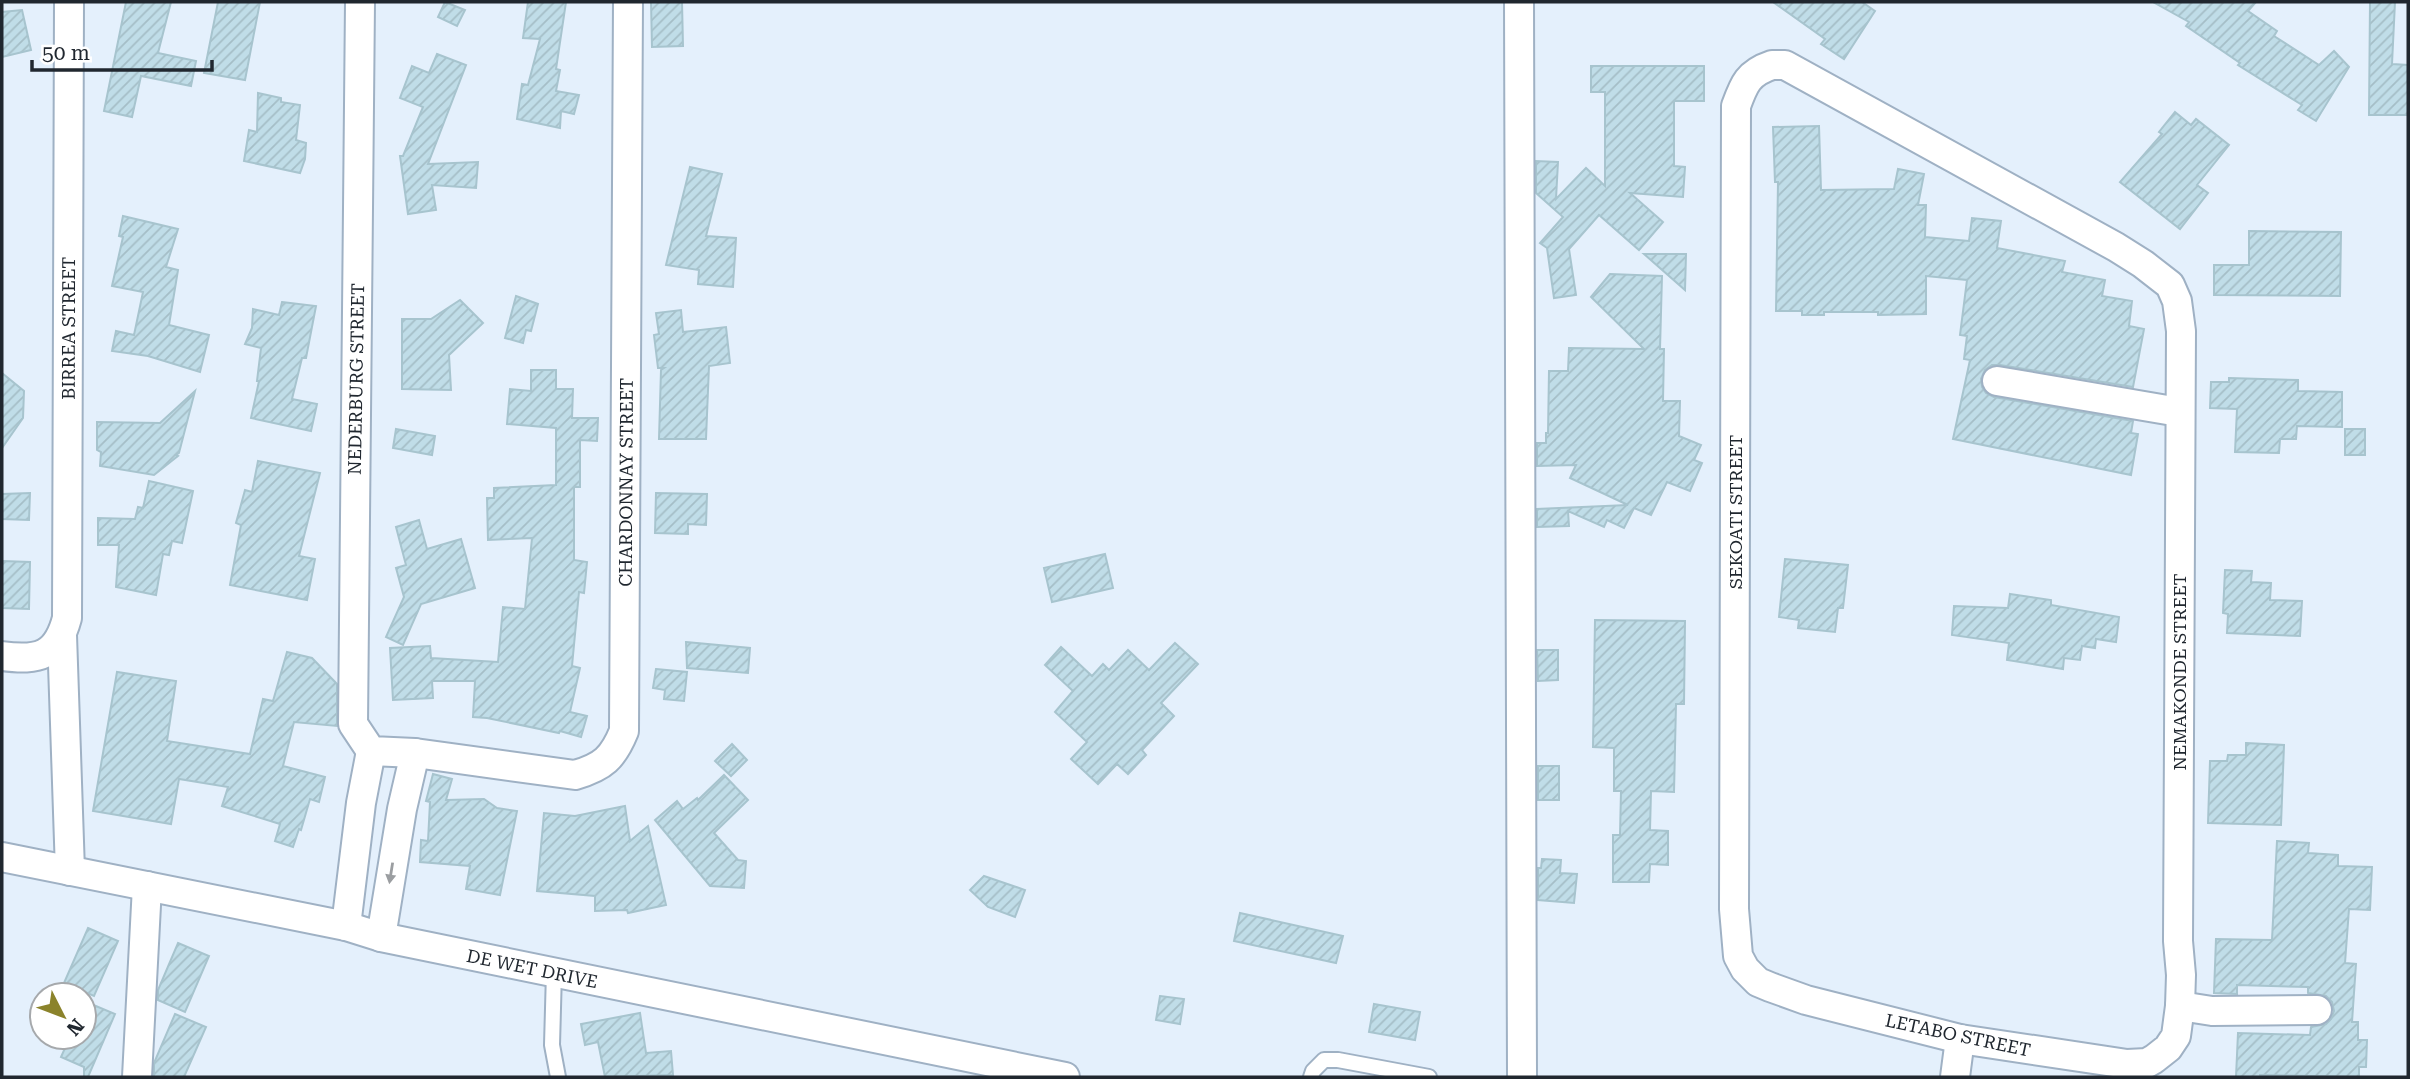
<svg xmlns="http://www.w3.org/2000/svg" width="2410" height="1079" font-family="'Roboto Serif',serif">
<defs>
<pattern id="building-hatch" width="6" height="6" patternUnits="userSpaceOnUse" patternTransform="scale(1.75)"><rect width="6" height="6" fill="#c0dde8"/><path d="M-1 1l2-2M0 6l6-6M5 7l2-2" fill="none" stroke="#a5bec7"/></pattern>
</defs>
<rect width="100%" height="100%" fill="#e4f0fc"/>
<!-- building -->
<g fill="url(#building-hatch)" stroke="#a7c4ce" stroke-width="2">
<path d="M126 2H171L158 53 196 61 191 86 141 76 132 117 104 111Z"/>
<path d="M218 2H260L245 80 204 73Z"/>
<path d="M445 2 465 10 457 26 438 17Z"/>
<path d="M528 2H566L556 69 560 70 556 91 579 95 574 114 561 111 560 128 517 119 522 84 528 85 540 39 523 38Z"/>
<path d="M651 2H682L683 46 652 47Z"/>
<path d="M1773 2H1862L1875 11 1844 59 1821 44 1825 39Z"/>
<path d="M2153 2H2256L2248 11 2277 31 2274 36 2319 65 2334 51 2349 67 2316 121 2298 110 2302 105 2238 65 2240 63 2186 26 2189 22Z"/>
<path d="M2370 2H2395L2392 64 2408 65V115H2369Z"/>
<path d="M22 10 31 50 2 57V12Z"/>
<path d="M437 54 466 65 428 164 478 162 476 188 432 185 436 210 408 214 400 156H403L423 107 400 98 412 66 429 73Z"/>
<path d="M1591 66H1704V101H1674V166L1685 167 1683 197 1630 193 1663 222 1639 250 1599 215 1569 249 1576 295 1554 298 1547 248 1540 243 1563 217 1536 193V161L1558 162 1556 199 1586 168 1605 186V92H1591Z"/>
<path d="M258 93 281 98V102L300 105 296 140 306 143 305 159 300 173 244 161 249 130 257 132Z"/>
<path d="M2175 112 2191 125 2196 119 2229 145 2197 185 2208 193 2180 229 2120 182 2162 134 2159 132Z"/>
<path d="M1819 126 1821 190 1894 189 1898 169 1924 174 1918 205H1926L1925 237 1969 241 1972 218 2001 221 1997 248 2065 261 2062 272 2105 280 2102 296 2132 301 2129 326 2144 329 2133 387 2000 365H1992L1985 370 1981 379 1982 387 1986 393 1994 397 2133 421 2131 433 2138 434 2131 475 1953 439 1970 360 1964 359 1967 336 1960 335 1967 280 1926 276V314L1878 315V312H1824V315H1802V311H1776L1778 182H1775L1773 127Z"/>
<path d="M690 167 722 174 706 236 736 238 733 287 698 284 699 270 666 265Z"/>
<path d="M123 216 178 229 166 267 178 270 169 325 209 335 200 372 148 356 112 351 116 331 134 335 143 292 112 286 123 237 119 236Z"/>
<path d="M2249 231 2341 232 2340 296 2214 295V265H2249Z"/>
<path d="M1644 254H1686L1685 290Z"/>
<path d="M1610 274 1662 276 1660 349H1664L1663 401H1680L1679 436 1701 445 1694 460 1702 463 1690 491 1667 482 1651 515 1634 508 1624 528 1607 520 1604 527 1568 511 1569 526 1537 527V509L1628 505 1570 478 1576 465 1537 466V443H1546V433H1548L1549 371H1568L1569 348 1644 349 1591 297Z"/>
<path d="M516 296 538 304 531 331 526 330 523 343 505 338Z"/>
<path d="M460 300 483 323 449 355 451 390 402 389V319H431Z"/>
<path d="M282 302 316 306 306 358H302L292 399 317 404 311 431 251 418 259 381H257L261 348 245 344 252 328 253 309 279 315Z"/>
<path d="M681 310 683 332 726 327 730 363 709 366 706 439H659L661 370 664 368H658L654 335 659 334 656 313Z"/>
<path d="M531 370H556V389H573L572 418H598L597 441 580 440V487H574V560L587 562 584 593 579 592 572 666 580 668 570 712 587 716 581 737 560 731 559 733 487 718 473 717 475 681H432L433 698 393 700 390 648 430 646 431 658 498 662 503 607 525 609 532 538 488 540 487 498H494V488L556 485V428L507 424 510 389 531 391Z"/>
<path d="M2 373 24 391 23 418 2 448Z"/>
<path d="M2229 378 2298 380V391L2342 392V427L2297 426 2296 439H2280L2279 453 2235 452 2237 409 2210 408 2211 382H2229Z"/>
<path d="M195 391 179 453 176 455 178 456 154 475 100 466 101 452 97 450V422L160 423Z"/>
<path d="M396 429 435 436 432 455 393 448Z"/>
<rect x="2345" y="429" width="20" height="26"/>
<path d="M258 461 320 473 299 556 315 559 307 600 230 585 241 525 236 523 245 490 252 492Z"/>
<path d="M149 481 193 491 182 543 172 541 169 555 163 554 156 595 116 587 119 545H98V518L135 519 138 507 143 508Z"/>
<path d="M30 493 29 520 2 519V494Z"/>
<path d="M656 493 707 494 706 525 688 524V534L655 533Z"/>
<path d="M419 520 427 549 461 539 475 588 421 604 403 645 386 637 404 597 396 568 406 565 396 527Z"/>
<path d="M1105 554 1113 588 1052 602 1044 568Z"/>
<path d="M1785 559 1848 565 1843 608H1838L1835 632 1798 628 1799 620 1779 617Z"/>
<path d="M2 561 30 562 29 609 2 608Z"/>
<path d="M2225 570 2252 571 2251 582 2271 583 2270 600 2302 601 2300 636 2227 633 2228 614 2223 613Z"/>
<path d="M2010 594 2051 600V605L2119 617 2116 642 2096 639 2095 648 2082 646 2080 660 2064 658 2063 669 2007 660 2009 643 1952 635 1954 606 2008 608Z"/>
<path d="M1595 620 1685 621 1684 704H1676L1674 792 1651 791 1650 830 1668 831V865L1650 864 1649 882H1613V835H1620L1621 791H1614V748L1593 747Z"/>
<path d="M686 642 750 648 748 673 687 668Z"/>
<path d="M1175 643 1198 664 1161 703 1174 716 1142 750 1146 755 1128 774 1117 764 1098 784 1071 759 1087 742 1055 712 1073 691 1045 665 1061 647 1092 676 1103 664 1109 670 1128 650 1149 670Z"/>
<path d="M1537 650H1558V680L1538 681Z"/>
<path d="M287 652 312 658 337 684V726L294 722 283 766 325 777 319 802 310 799 301 830 299 829 293 847 275 841 280 824 222 806 228 787 179 779 171 824 93 811 117 672 176 681 167 741 250 754 263 699 273 701Z"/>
<path d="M656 669 687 672 684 701 664 699 665 690 653 688Z"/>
<path d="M2246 743 2284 745 2281 825 2208 823 2210 761H2227L2228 755H2246Z"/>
<path d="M732 744 747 760 731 776 715 761Z"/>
<rect x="1538" y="766" width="21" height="34"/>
<path d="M433 774 452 779 446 800 484 799 497 808 517 811 500 895 466 889 470 866 420 862 421 840 428 841 430 802 426 801Z"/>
<path d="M724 775 748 800 714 833 738 860 746 861 744 888 710 886 655 820 677 801 683 809 697 798 698 800Z"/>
<path d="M625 806 630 841 648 826 666 905 628 913 627 910 595 911V896L537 891 544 813 575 816Z"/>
<path d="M2277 841 2309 843 2308 853 2338 855V866L2372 867 2370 910 2349 909 2345 963 2356 964 2352 1022H2358V1040H2367L2366 1067H2359V1077L2260 1075V1077H2236L2238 1033 2310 1035 2311 1027 2326 1024 2331 1019 2334 1011 2332 1002 2326 996 2308 993V987L2237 985V994L2214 993 2216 939 2272 940Z"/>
<path d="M1542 859 1561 860 1560 873 1577 874 1574 903 1538 900V868H1541Z"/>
<path d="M984 876 1025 890 1015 917 988 907 970 890Z"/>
<path d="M1240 913 1343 936 1336 963 1234 941Z"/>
<path d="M88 928 118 941 94 996 64 983Z"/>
<path d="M178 943 209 956 185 1012 158 1000V990Z"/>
<path d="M1160 996 1184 999 1180 1024 1156 1020Z"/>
<path d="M84 1001 115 1014 88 1077H84V1067L61 1057 70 1037H84Z"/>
<path d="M1374 1004 1420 1012 1415 1040 1369 1032Z"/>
<path d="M640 1013 646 1053 671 1051 673 1075 605 1077 598 1042 585 1045 581 1024Z"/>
<path d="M175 1014 206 1027 184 1077H154V1063Z"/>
</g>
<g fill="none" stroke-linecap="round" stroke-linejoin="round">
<defs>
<g id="lane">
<path d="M554 972 552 1045 558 1077"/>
<path d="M1311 1077 1313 1071 1324 1060H1338L1429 1077"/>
</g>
<g id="street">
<path id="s1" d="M360 2 353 724 371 751 415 753 575 775C603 767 613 758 624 731L628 2"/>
<path d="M1519 2 1522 1077"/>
<path d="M1772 65H1785L2116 247 2143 264 2170 285 2177 301 2181 331 2178 941 2181 975 2180 1006 2176 1036 2168 1048 2154 1059 2147 1063 2127 1064 1960 1039 1806 1000 1770 987 1758 982 1745 969 1738 956 1734 909 1736 106C1744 84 1748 73 1772 65Z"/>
<path d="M1997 381 2179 412"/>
<path d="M62 635 70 871"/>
<path id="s2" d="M2 656C39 661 57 656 67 618L69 2"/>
<path id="s3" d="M2 857 346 926 381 937 1065 1077"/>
<path d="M346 926 361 803 371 751"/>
<path d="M381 937 402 809 415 753"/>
<path d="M2180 1006 2212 1011 2317 1010"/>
<path d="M137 1077 147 886"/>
<path d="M1955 1077 1960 1039"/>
</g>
</defs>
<!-- lane casing -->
<use href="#lane" stroke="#9fb1c4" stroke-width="18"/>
<!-- street casing -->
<use href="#street" stroke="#9fb1c4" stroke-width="32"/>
<!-- lane -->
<use href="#lane" stroke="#fff" stroke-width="14"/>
<!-- street -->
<use href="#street" stroke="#fff" stroke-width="28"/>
</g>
<!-- one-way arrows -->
<defs><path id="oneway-solid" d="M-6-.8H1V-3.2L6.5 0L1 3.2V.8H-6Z" transform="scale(1.75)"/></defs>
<use fill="#9b9ea1" href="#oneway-solid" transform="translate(391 873) rotate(99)"/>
<g text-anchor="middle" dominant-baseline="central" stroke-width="5" stroke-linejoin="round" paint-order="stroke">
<!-- street labels -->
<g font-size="18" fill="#20272f" stroke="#fff">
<text stroke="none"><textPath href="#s2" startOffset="376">BIRREA STREET</textPath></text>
<text transform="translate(356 379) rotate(-89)">NEDERBURG STREET</text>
<text stroke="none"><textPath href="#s1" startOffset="1278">CHARDONNAY STREET</textPath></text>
<text transform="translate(1735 512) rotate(-90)">SEKOATI STREET</text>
<text transform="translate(2179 672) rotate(-90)">NEMAKONDE STREET</text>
<text stroke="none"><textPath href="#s3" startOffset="542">DE WET DRIVE</textPath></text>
<text transform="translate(1958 1035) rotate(12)">LETABO STREET</text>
</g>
</g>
<!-- border -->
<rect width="2410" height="1079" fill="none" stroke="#20272f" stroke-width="7"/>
<!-- north arrow -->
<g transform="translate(63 1016) rotate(132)"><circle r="33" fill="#ffffff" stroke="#a6a9ac" stroke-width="2"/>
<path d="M0-5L12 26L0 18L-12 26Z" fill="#8b832b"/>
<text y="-10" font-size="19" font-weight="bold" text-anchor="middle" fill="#20272f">N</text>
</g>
<!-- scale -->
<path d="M32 60v10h180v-10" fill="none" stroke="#20272f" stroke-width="3.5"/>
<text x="42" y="60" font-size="21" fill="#20272f" stroke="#ffffff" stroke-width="5" paint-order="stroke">50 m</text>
</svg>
